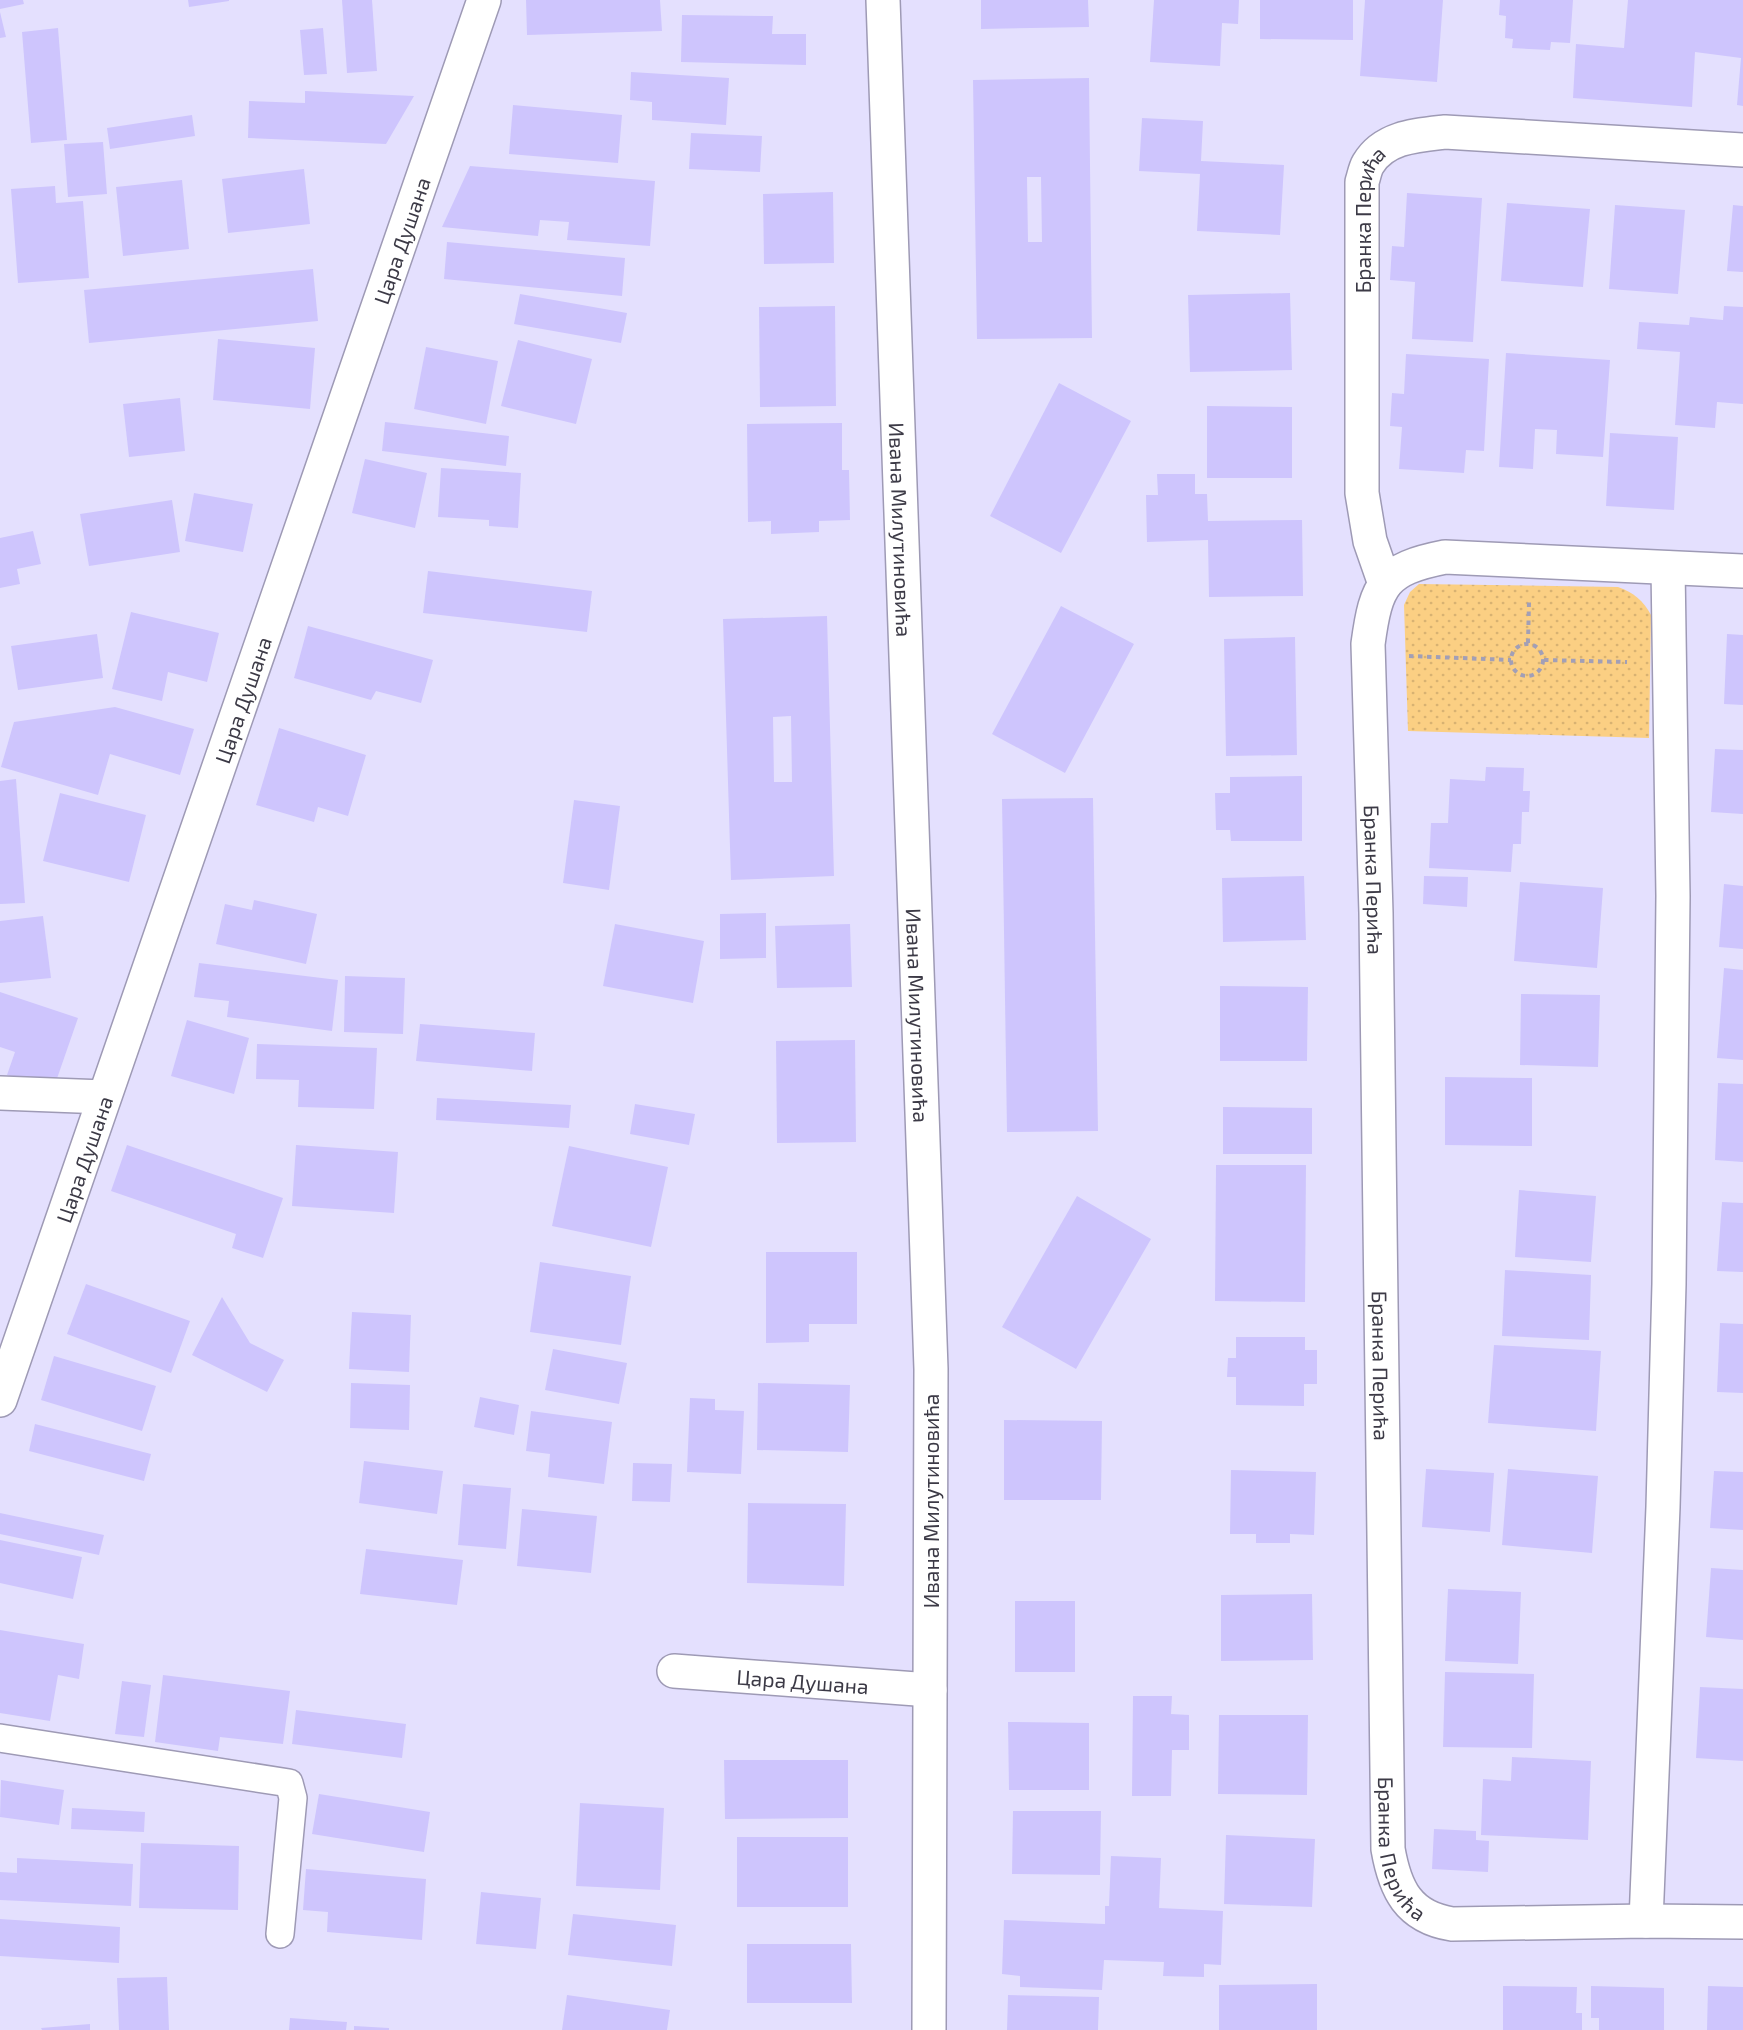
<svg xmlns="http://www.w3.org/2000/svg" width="1743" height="2030" font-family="'Exo 2',sans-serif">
<defs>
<pattern id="park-dots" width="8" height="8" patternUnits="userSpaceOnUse" patternTransform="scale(1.5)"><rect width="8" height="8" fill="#fbcf83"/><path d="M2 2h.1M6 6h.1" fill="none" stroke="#d8b272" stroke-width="1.8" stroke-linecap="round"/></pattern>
</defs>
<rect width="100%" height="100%" fill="#e4e0fe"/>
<!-- park -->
<path fill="url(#park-dots)" d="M1419 584 1618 587C1634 593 1643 600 1651 615L1649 738 1408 731 1404 605 1410 592Z"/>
<!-- building -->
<g fill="#cec5fd" fill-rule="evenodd">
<path d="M0 0H23L24 4 0 9Z"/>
<path d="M188 0H229V1L189 7Z"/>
<path d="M342 0H372L377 71 347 73Z"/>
<path d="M526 0H660L662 31 527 35Z"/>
<path d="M981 0H1088L1089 27 981 29Z"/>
<path d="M1154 0H1239L1238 24 1222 23 1220 66 1150 62Z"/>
<path d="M1260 0H1353V40L1260 39Z"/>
<path d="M1365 0H1443L1437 82 1360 76Z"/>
<path d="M1500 0H1573L1570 43 1551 42 1550 50 1512 48 1513 39 1505 38 1506 16 1499 15Z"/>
<path d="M1628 0H1743V106L1737 105 1741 58 1695 52 1692 107 1573 98 1576 44 1624 48Z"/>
<path d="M0 12 6 37 0 38Z"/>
<path d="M682 15 773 16 772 34H806V65L681 62Z"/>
<path d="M58 28 67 140 31 143 22 32Z"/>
<path d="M323 28 327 74 304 75 300 30Z"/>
<path d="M631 72 729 78 726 125 652 120V102L630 100Z"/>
<path d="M1089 78 1092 338 977 339 973 80ZM1027 177H1041L1042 242H1028Z"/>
<path d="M305 91 414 96 386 144 248 138 249 101 305 103Z"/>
<path d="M513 105 622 115 618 163 509 154Z"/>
<path d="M192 115 195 136 110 149 107 128Z"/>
<path d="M1142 118 1203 121 1201 161 1284 165 1280 235 1197 231 1200 174 1139 171Z"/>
<path d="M691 133 762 136 760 172 689 169Z"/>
<path d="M103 142 107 194 68 197 64 144Z"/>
<path d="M470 166 655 181 650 246 567 240 569 222 540 220 538 236 442 227Z"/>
<path d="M304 169 310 224 228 233 222 179Z"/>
<path d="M182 180 189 249 123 256 116 187Z"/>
<path d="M55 186 56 203 83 201 89 278 18 283 11 189Z"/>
<path d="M833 192 834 263 764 264 763 194Z"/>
<path d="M1407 193 1482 198 1473 342 1412 339 1415 282 1390 280 1392 246 1404 247Z"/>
<path d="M1507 203 1590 209 1583 287 1501 281Z"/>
<path d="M1615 205 1685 210 1678 294 1609 289Z"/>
<path d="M1733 205 1743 206V272L1727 271Z"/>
<path d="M447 242 625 258 622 296 444 279Z"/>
<path d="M313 269 318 321 89 343 84 290Z"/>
<path d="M1290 293 1292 370 1190 372 1188 295Z"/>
<path d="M520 294 627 313 621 343 514 324Z"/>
<path d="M835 306 836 406 760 407 759 307Z"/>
<path d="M1724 306 1743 307V404L1717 402 1715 428 1675 425 1680 352 1637 349 1639 322 1689 325 1690 317 1723 320Z"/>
<path d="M218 339 315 348 310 409 213 400Z"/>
<path d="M518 340 592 359 576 424 501 406Z"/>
<path d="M426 347 498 361 486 424 414 409Z"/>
<path d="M1506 353 1610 360 1603 457 1556 454 1557 430 1535 429 1533 469 1499 467Z"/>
<path d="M1406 354 1489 359 1484 451 1466 450 1464 473 1399 469 1402 427 1390 426 1392 393 1404 394Z"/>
<path d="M1059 383 1131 421 1061 553 990 516Z"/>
<path d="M180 398 185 451 129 457 123 404Z"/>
<path d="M1207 406 1292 407V478H1207Z"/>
<path d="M385 422 509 436 506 466 382 451Z"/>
<path d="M842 423V470H849L850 520 819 521V532L771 534V521L748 522 747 424Z"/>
<path d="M1610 433 1678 437 1674 510 1606 506Z"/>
<path d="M365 459 427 473 415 528 352 513Z"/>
<path d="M441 468 521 473 518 528 489 526V520L438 517Z"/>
<path d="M1157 474H1195V494H1207L1208 521 1302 520 1303 596 1209 597 1208 540 1147 542 1146 495H1158Z"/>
<path d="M194 493 253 504 243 552 185 541Z"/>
<path d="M172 500 180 552 89 566 80 514Z"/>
<path d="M33 531 41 564 17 569 20 584 0 588V538Z"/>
<path d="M428 571 592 591 587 632 423 613Z"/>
<path d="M1061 606 1134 644 1065 773 992 734Z"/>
<path d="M131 612 219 633 207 682 168 672 162 701 112 689Z"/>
<path d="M827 616 834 876 731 880 723 619ZM791 716 792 782H774L773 717Z"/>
<path d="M308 626 433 660 421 703 376 691 371 700 294 678Z"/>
<path d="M97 634 103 678 18 690 11 646Z"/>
<path d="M1727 634 1743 635V705L1724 704Z"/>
<path d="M1295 637 1297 755 1226 756 1224 639Z"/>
<path d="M115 707 194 729 180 775 110 754 98 795 1 767 14 722Z"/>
<path d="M279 728 366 755 348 816 318 807 314 822 256 805Z"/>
<path d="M1715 749 1743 750V814L1711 812Z"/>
<path d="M1486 767 1524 768 1523 791H1530L1529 812H1522L1521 844H1513L1511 872 1429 868 1431 823H1448L1450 779 1485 781Z"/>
<path d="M1302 776V841H1231L1230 830H1216L1215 793H1230V777Z"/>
<path d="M16 779 25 903 0 904V781Z"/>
<path d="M60 793 146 815 129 882 43 861Z"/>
<path d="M1093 798 1098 1131 1007 1132 1002 799Z"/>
<path d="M574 800 620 806 609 890 563 883Z"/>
<path d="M1304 876 1306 940 1223 942 1222 878Z"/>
<path d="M1424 876 1468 877 1467 907 1423 904Z"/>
<path d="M1520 882 1603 888 1597 968 1514 961Z"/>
<path d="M1724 884 1743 886V949L1719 947Z"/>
<path d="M254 900 317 914 306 964 216 944 225 904 252 910Z"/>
<path d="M766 913V958L720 959V914Z"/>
<path d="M43 916 51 978 0 983V921Z"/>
<path d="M615 924 704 941 693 1003 603 986Z"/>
<path d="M850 924 852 987 777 988 775 926Z"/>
<path d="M199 963 338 980 332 1031 227 1017 229 1001 194 997Z"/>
<path d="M1724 968 1743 970V1060L1717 1058Z"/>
<path d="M345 976 405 978 403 1034 344 1032Z"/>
<path d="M1220 986 1308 987 1307 1061H1220Z"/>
<path d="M0 992 78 1018 53 1090 7 1075 15 1052 0 1047Z"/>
<path d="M1521 994 1600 995 1598 1067 1520 1065Z"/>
<path d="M187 1020 249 1038 234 1094 171 1076Z"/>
<path d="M420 1024 535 1033 532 1071 416 1061Z"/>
<path d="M855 1040 856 1142 777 1143 776 1041Z"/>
<path d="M257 1044 377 1048 374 1109 298 1107 299 1080 256 1079Z"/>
<path d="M1445 1077 1532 1078V1146L1445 1145Z"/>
<path d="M1718 1083 1743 1084V1162L1715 1160Z"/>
<path d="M437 1098 571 1105 569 1128 436 1120Z"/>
<path d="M635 1104 695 1114 689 1145 630 1134Z"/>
<path d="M1223 1107 1312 1108V1154H1223Z"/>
<path d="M127 1145 283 1198 263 1258 232 1248 236 1234 111 1191Z"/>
<path d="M296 1145 398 1152 394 1213 292 1206Z"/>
<path d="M569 1146 668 1167 651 1247 552 1226Z"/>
<path d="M1216 1165H1306L1305 1302 1215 1301Z"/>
<path d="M1519 1190 1596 1196 1591 1262 1515 1257Z"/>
<path d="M1077 1196 1151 1239 1076 1369 1002 1327Z"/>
<path d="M1722 1202 1743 1203V1272L1717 1271Z"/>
<path d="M766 1252H857V1324H809V1342L766 1343Z"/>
<path d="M540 1262 631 1276 621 1345 530 1332Z"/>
<path d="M1505 1270 1591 1275 1589 1340 1502 1336Z"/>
<path d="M86 1284 190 1321 171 1373 67 1334Z"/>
<path d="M222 1297 250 1343 284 1360 267 1392 192 1355Z"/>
<path d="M352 1312 411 1315 409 1372 349 1369Z"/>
<path d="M1720 1323 1743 1324V1393L1717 1392Z"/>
<path d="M1236 1337H1305V1350H1317V1384H1304V1406L1236 1405V1377H1227L1228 1358H1236Z"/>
<path d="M1494 1345 1601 1351 1596 1431 1488 1423Z"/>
<path d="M553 1349 627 1363 619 1404 545 1390Z"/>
<path d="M54 1356 156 1386 142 1431 41 1400Z"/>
<path d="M351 1383 410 1385 409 1430 350 1428Z"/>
<path d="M758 1383 850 1385 848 1452 757 1450Z"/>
<path d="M480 1397 519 1405 514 1435 474 1427Z"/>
<path d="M690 1398 715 1399V1410L744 1411 741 1474 687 1472Z"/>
<path d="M531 1411 612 1422 604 1484 548 1477 550 1454 526 1451Z"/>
<path d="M1004 1420 1102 1421 1101 1500H1004Z"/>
<path d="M35 1424 151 1454 144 1481 29 1451Z"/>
<path d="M364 1461 443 1471 437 1514 359 1503Z"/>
<path d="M633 1463 672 1464 670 1502 632 1501Z"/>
<path d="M1426 1469 1494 1473 1490 1532 1422 1527Z"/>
<path d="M1508 1469 1598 1476 1592 1553 1502 1545Z"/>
<path d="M1231 1470 1316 1472 1314 1535 1290 1534V1543H1256V1534H1230Z"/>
<path d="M1714 1471 1743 1472V1530L1710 1528Z"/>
<path d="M463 1484 511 1488 506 1549 458 1545Z"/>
<path d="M748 1503 846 1504 844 1586 747 1583Z"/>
<path d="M522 1509 597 1516 591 1573 517 1566Z"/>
<path d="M0 1513 104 1535 99 1555 0 1534Z"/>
<path d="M0 1540 82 1557 73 1599 0 1583Z"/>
<path d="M366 1549 463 1560 457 1605 360 1594Z"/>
<path d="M1711 1568 1743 1570V1640L1706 1637Z"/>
<path d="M1448 1589 1521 1592 1518 1664 1445 1661Z"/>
<path d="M1312 1594 1313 1660 1221 1661V1595Z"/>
<rect x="1015" y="1601" width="60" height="71"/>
<path d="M0 1630 84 1644 79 1679 58 1675 50 1721 0 1713Z"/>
<path d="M1445 1672 1534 1674 1532 1748 1443 1747Z"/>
<path d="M163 1675 290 1691 283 1744 220 1737 218 1751 155 1742Z"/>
<path d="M122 1681 151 1685 144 1737 115 1734Z"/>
<path d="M1700 1687 1743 1689V1761L1696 1758Z"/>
<path d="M1133 1696H1172L1171 1714 1189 1715V1750H1172L1171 1796H1132Z"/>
<path d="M296 1710 406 1724 402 1758 292 1744Z"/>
<path d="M1219 1715H1308L1307 1795 1218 1794Z"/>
<path d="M1008 1722 1089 1723V1790H1009Z"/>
<path d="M1512 1757 1591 1761 1588 1840 1481 1835 1483 1779 1511 1781Z"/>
<path d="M724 1760H848V1818L725 1819Z"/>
<path d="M1 1780 64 1790 59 1825 0 1817Z"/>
<path d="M319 1794 430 1812 424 1852 312 1834Z"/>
<path d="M580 1803 664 1808 660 1890 576 1886Z"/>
<path d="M72 1808 145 1812 144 1832 71 1829Z"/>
<path d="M1013 1811H1101L1100 1875 1012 1874Z"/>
<path d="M1434 1829 1476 1831V1840L1489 1841 1488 1872 1432 1869Z"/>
<path d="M1226 1835 1315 1839 1312 1907 1224 1904Z"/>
<rect x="737" y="1837" width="111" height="70"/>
<path d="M141 1843 239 1846 238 1910 139 1908Z"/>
<path d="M1111 1856 1161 1858 1159 1908 1223 1911 1221 1965 1204 1964V1977L1163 1976 1164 1962 1104 1960 1102 1990 1020 1987V1976L1002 1974 1004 1920 1105 1924V1906H1109Z"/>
<path d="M17 1858 133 1864 131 1906 0 1900V1872L17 1873Z"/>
<path d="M306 1869 426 1879 422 1940 327 1932 328 1912 303 1910Z"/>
<path d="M481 1892 541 1898 536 1949 476 1944Z"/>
<path d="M573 1914 676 1925 672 1966 568 1955Z"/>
<path d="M0 1919 120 1927 119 1963 0 1956Z"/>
<path d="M747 1944H851L852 2003H747Z"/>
<path d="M167 1977 169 2030H119L117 1978Z"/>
<path d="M1317 1984V2030H1219V1985Z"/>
<path d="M1503 1986 1577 1987 1576 2013H1582V2030H1503Z"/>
<path d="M1591 1986 1664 1988V2030H1599V2018H1591Z"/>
<path d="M1708 1986 1743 1987V2030H1707Z"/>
<path d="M567 1995 670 2010 667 2030H562Z"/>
<path d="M1008 1995 1099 1997 1098 2030H1007Z"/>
<path d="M290 2018 347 2022 346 2030H289Z"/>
<path d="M90 2024V2030H42L41 2028Z"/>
<path d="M354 2026 389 2028V2030H354Z"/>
</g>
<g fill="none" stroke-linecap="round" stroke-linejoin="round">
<defs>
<path id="service" d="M0 1738 289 1783 293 1798 280 1934"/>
<g id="minor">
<path id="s1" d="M1743 571 1445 557C1384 569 1376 584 1368 644L1376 913 1388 1849C1395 1889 1408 1917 1452 1924L1646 1921 1743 1922"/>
<path id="s2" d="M1385 584 1370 541 1362 493V182C1364 176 1365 169 1368 164 1384 137 1417 135 1445 132L1743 150"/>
<path d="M0 1093 104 1097"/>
<path id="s3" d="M0 1400 484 0"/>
<path id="s4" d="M674 1671 930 1690"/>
<path d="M1646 1921 1663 1507 1669 1284 1673 896 1668 568"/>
</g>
<g id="tertiary">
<path id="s5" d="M883 0 931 1369 929 2030"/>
</g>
</defs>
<!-- service casing -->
<use href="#service" stroke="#9e9ab5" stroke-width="30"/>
<!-- minor casing -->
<use href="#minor" stroke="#9e9ab5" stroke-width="36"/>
<!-- tertiary casing -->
<use href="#tertiary" stroke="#9e9ab5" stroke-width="36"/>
<!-- path -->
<g stroke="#a29fb6" stroke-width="4" stroke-dasharray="4.5 4.5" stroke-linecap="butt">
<path d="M1528 643 1529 602"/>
<circle cx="1527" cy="660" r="16"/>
<path d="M1409 656 1511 660"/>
<path d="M1544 660 1627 662"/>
</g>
<!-- service -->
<use href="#service" stroke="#fff" stroke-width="27"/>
<!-- minor -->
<use href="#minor" stroke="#fff" stroke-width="33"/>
<!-- tertiary -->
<use href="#tertiary" stroke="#fff" stroke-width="33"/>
</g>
<g text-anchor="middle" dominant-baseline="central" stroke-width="5" stroke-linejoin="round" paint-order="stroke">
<!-- street labels -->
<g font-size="21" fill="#3c3a46" stroke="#fff">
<text stroke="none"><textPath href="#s2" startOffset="369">Бранка Перића</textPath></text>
<text stroke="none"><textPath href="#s3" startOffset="1227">Цара Душана</textPath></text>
<text stroke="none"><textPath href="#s5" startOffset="530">Ивана Милутиновића</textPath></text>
<text stroke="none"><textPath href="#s3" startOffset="741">Цара Душана</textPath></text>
<text stroke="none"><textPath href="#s1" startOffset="664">Бранка Перића</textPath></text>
<text stroke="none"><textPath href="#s5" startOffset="1016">Ивана Милутиновића</textPath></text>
<text stroke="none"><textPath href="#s3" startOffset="255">Цара Душана</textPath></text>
<text stroke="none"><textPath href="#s1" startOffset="1150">Бранка Перића</textPath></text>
<text transform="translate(930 1501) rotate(-90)">Ивана Милутиновића</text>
<text stroke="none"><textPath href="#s4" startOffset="129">Цара Душана</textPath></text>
<text stroke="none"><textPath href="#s1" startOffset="1636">Бранка Перића</textPath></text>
</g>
</g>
</svg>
